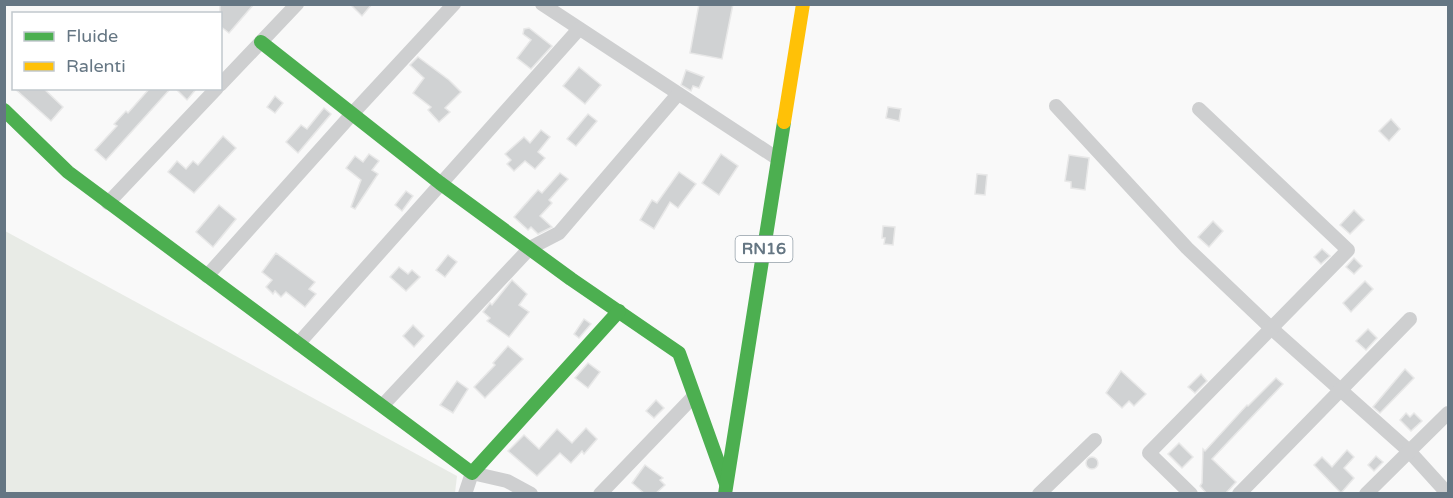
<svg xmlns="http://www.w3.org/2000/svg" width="1453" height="498" font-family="'Varela Round',sans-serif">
<rect width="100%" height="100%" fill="#f9f9f9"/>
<!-- green -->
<path fill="#e8ebe6" d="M5 231 457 476 455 493H5Z"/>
<!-- building -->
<g fill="#d0d2d3" stroke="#e8e8e8" stroke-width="1.5">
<path d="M220 4H254L229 33 220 26Z"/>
<path d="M350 4H372L362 16Z"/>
<path d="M699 4H733L722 59 690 53Z"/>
<path d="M529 28 552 46 531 69 517 58 531 40 523 34 524 29Z"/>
<path d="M418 57 449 80 461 92 445 108 450 112 439 122 428 110 431 107 413 93 424 78 410 65Z"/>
<path d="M579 67 601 85 585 104 563 86Z"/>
<path d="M686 70 704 77 699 88 693 86 691 91 681 85Z"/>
<path d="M14 88H43L63 107 51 121Z"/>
<path d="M150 88H171L106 160 95 150 117 126 114 124 126 111 128 113Z"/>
<path d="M175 88H197L187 100Z"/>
<path d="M275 96 283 103 275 113 267 107Z"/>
<path d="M888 107 901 109 899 121 886 118Z"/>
<path d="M324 108 331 114 298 153 286 142 301 125 307 129Z"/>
<path d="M588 114 597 121 576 146 567 139Z"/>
<path d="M1391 119 1400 129 1389 141 1379 131Z"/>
<path d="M541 130 550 137 538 152 545 158 535 169 525 161 514 171 507 164 511 160 505 154 524 137 530 143Z"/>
<path d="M223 136 236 148 194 193 168 172 177 161 186 169 193 161 198 165Z"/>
<path d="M369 154 379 161 372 170 378 174 355 209 351 207 361 180 346 168 355 156 363 162Z"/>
<path d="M721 154 738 166 719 195 702 183Z"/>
<path d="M1069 155 1089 158 1085 190 1071 188V182L1065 181Z"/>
<path d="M679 172 696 184 678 208 670 202 654 229 640 220 652 200 657 203Z"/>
<path d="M560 173 568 179 549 200 552 203 540 216 552 227 538 234 531 227 528 230 514 217 538 190 542 193Z"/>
<path d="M977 174 987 175 985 195 975 194Z"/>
<path d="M406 191 413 196 402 211 395 205Z"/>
<path d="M219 205 236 219 213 247 196 232Z"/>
<path d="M1354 210 1364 220 1350 234 1340 225Z"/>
<path d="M1213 221 1223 231 1209 247 1198 237Z"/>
<path d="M883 226 895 227 893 245 884 244 885 238H882Z"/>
<path d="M1322 249 1330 256 1321 264 1314 257Z"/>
<path d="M276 253 315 282 309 289 316 294 305 307 286 292 281 297 275 291 273 294 266 287 272 280 262 272Z"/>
<path d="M448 255 457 262 445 277 436 270Z"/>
<path d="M1354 258 1362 266 1354 274 1346 267Z"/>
<path d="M399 267 408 274 412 270 420 277 406 291 390 277Z"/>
<path d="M512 280 527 294 519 305 529 312 509 337 487 321 490 318 483 312 490 303 492 305Z"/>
<path d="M1365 281 1373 289 1351 312 1343 303Z"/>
<path d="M584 319 591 324 579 338 574 334Z"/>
<path d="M413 325 424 336 414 347 403 336Z"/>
<path d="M1368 329 1377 338 1366 350 1356 341Z"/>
<path d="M508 346 523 359 485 398 474 387 495 365 493 363Z"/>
<path d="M588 363 600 372 588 388 575 378Z"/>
<path d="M1405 369 1414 378 1380 413 1373 407Z"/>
<path d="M1121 371 1146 394 1134 406 1129 401 1122 408 1106 393Z"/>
<path d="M1201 374 1207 381 1195 393 1188 387Z"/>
<path d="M1276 378 1283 384 1212 459 1236 482 1225 494H1207L1200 486 1202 483 1203 449 1205 451 1247 405 1248 406Z"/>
<path d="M457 381 468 389 453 413 440 405Z"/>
<path d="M656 400 664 408 654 418 646 411Z"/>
<path d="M1406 413 1410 417 1414 413 1422 421 1411 431 1400 420Z"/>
<path d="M586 428 597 439 584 454 582 451 571 463 560 453 537 476 508 451 524 435 539 449 557 429 572 443Z"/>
<path d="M1179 443 1193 457 1182 468 1168 454Z"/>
<path d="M1347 450 1354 457 1344 468 1354 478 1341 493 1314 465 1322 457 1332 467Z"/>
<path d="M1376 456 1383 462 1374 471 1368 465Z"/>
<circle cx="1092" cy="463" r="6"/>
<path d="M645 465 663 478 660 480 665 485 655 494H645L632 483Z"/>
</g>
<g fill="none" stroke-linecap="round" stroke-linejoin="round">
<!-- street -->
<g stroke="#cecfd0" stroke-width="14">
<path d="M542 4 778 159"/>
<path d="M220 85 297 4"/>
<path d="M1056 106 1187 248 1271 328 1409 451 1448 494"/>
<path d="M108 203 217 88"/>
<path d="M207 276 353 113 454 4"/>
<path d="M298 344 579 29"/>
<path d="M383 405 530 248 559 233 678 94"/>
<path d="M465 494 472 473 507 481 531 494"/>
<path d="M600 494 694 396"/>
<path d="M1039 494 1095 440"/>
<path d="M1191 494 1149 453 1348 250 1199 109"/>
<path d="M1239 494 1410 319"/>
<path d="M1366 494 1448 413"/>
</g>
<!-- fast -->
<g stroke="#4caf50" stroke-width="14">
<path d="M261 42 440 183 571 279 679 353 726 484"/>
<path d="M4 110 68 172 472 473 619 311"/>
<path d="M725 494 784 122"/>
</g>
<!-- slow -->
<path stroke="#ffc107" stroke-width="14" d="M784 122 803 4"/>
</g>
<g text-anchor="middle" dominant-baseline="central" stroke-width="6" stroke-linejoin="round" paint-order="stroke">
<!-- shield labels -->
<rect fill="#fff" stroke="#939fa8" stroke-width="1.5" x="735.5" y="236" width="57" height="26" rx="4.5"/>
<g font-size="16" font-weight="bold" fill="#657683">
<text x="764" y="249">RN16</text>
</g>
</g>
<!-- border -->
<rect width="1453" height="498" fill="none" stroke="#657683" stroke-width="12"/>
<!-- legend -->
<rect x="12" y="12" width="210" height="78" fill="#ffffff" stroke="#c1c8cd" stroke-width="1.5"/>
<rect x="24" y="32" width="30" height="9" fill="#4caf50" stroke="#c1c8cd" stroke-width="1.5"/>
<text x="66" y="42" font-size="18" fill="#657683">Fluide</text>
<rect x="24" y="62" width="30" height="9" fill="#ffc107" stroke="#c1c8cd" stroke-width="1.5"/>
<text x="66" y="72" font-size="18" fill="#657683">Ralenti</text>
</svg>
